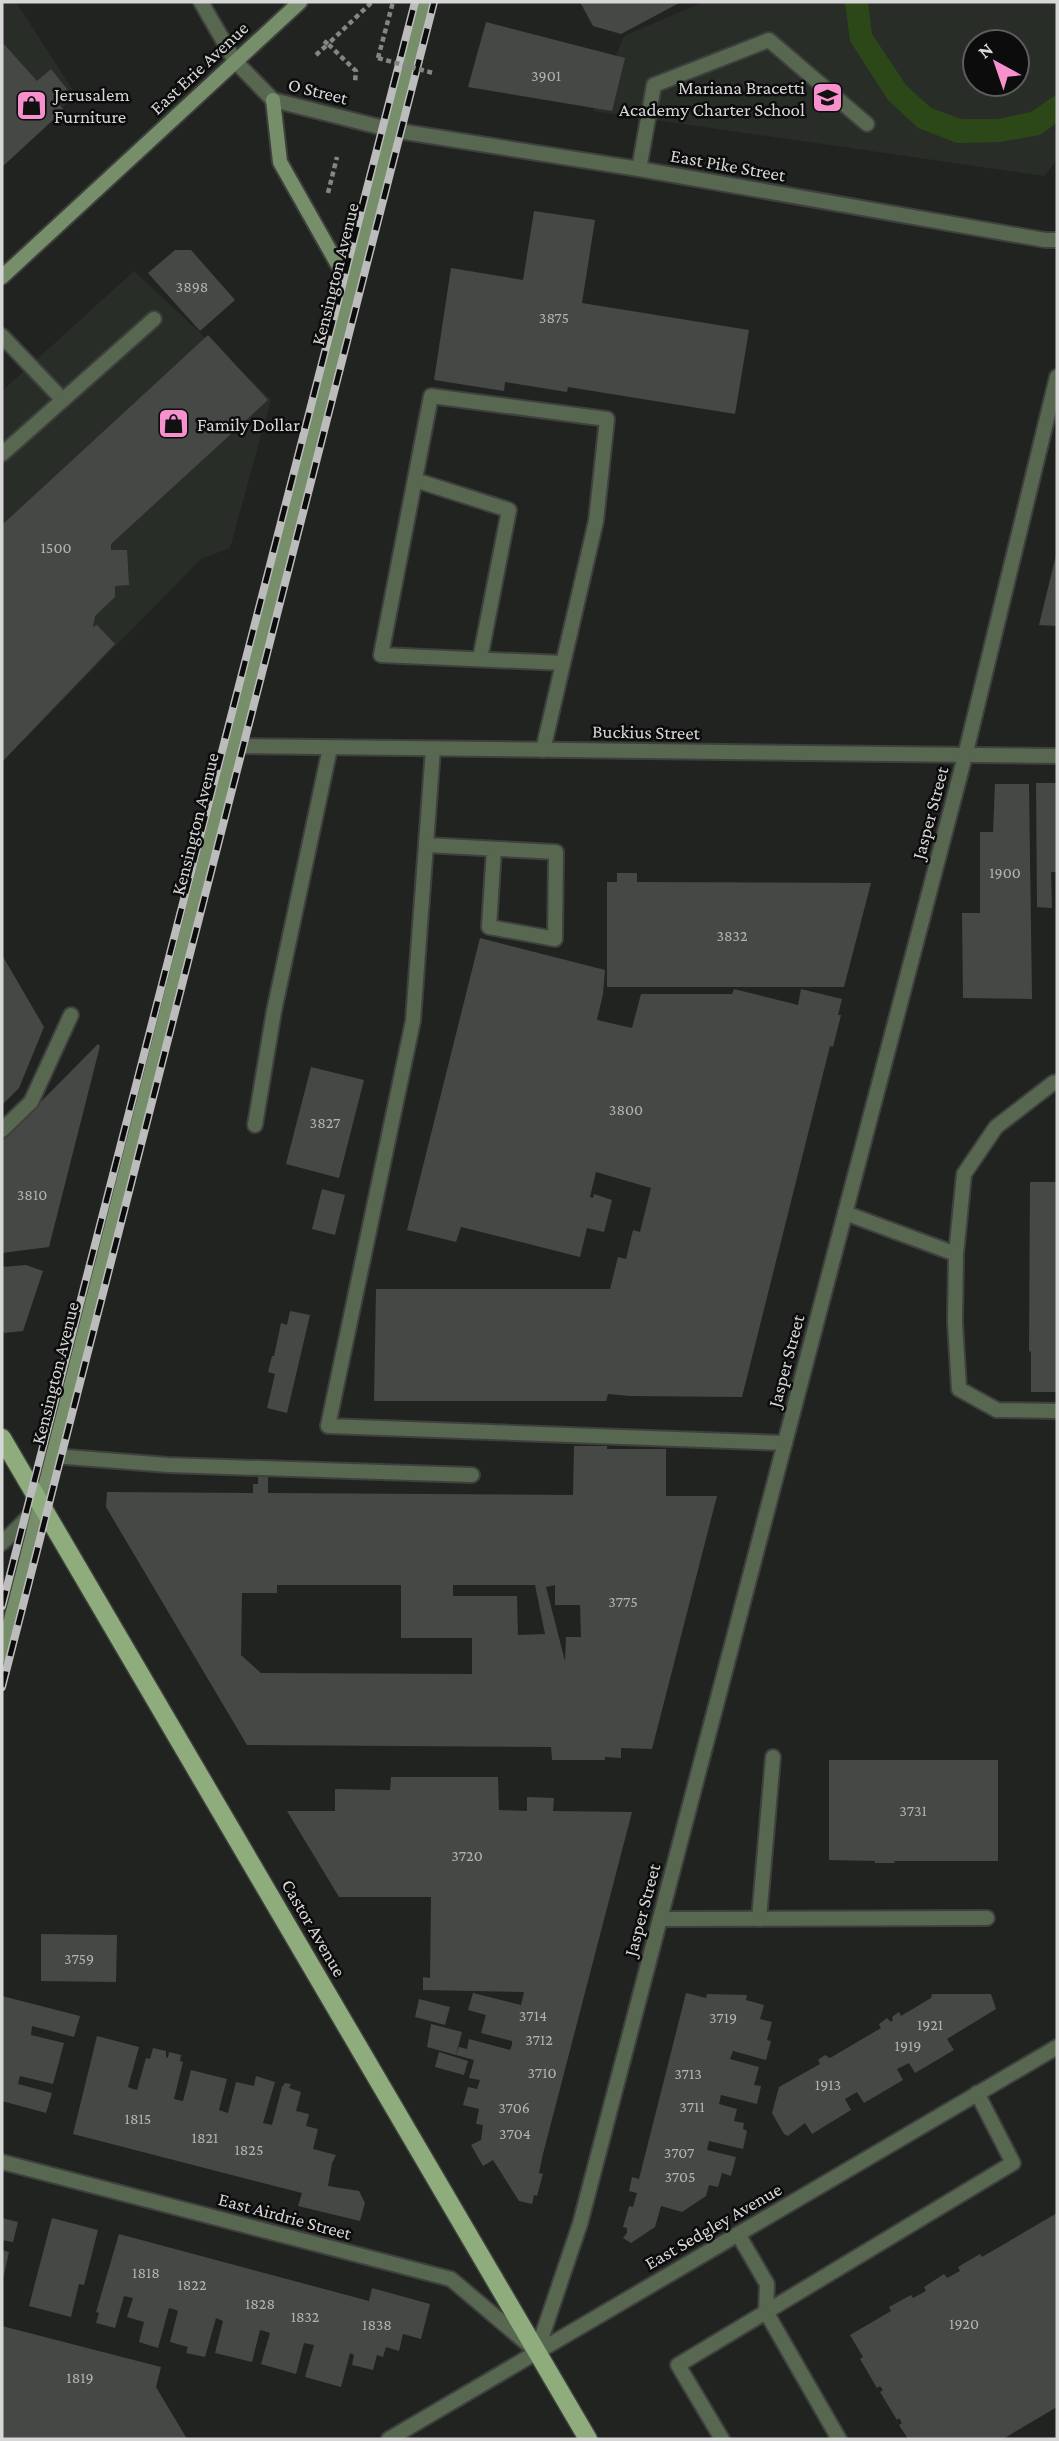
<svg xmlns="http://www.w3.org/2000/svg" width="1059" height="2441" font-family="'Crimson Pro',serif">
<rect width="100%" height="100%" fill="#212321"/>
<!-- built -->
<g fill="#292d27" fill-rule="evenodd">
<path d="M2 2H16L76 95 2 165Z"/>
<path d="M703 2H1057V160L1044 176 593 111 624 36ZM975 42H1017V84H975Z"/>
<path d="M134 271 271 399 230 548 201 559 2 762V391Z"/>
</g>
<!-- green -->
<path fill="#2c4818" d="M845 2H868L872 34 906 85 931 108 961 119H998L1031 112 1057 94V123L1040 135 1000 142 957 143 918 128 888 100 850 41Z"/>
<!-- building -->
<g fill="#464845" fill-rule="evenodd">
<path d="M580 2H681L621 34 593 26Z"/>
<path d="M486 22 625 58 612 111 468 87Z"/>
<path d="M2 42 37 81 51 69 67 89 55 100 64 110 2 167Z"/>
<path d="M534 211 595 220 582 303 749 330 735 414 568 387 567 392 505 382 504 391 434 380 451 268 523 280Z"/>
<path d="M175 250H191L235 300 200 331 148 273Z"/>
<path d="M208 335 268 400 111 544V550H127L129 585 115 586V597L95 616 93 627 97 625 115 644 2 762V525Z"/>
<path d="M1056 555 1057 626 1039 625Z"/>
<path d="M1036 783H1057L1056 872H1051L1052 908 1037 907Z"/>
<path d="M995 784H1029L1032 999 963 998 962 913H980V832H993Z"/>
<path d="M617 873H637V882L871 883 844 987H607V882H617Z"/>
<path d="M480 938 605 970 603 994 597 1020 632 1028 641 994H732L734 989 798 1005 801 989 842 999 838 1015H841L833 1047 830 1046 742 1397 630 1396 608 1394 606 1401H374L376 1289H610L618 1257 626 1259 633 1230 640 1232 651 1188 596 1172 590 1197 593 1198 594 1194 612 1200 604 1232 587 1228 580 1257 461 1227 456 1242 407 1230Z"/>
<path d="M2 955 44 1027 19 1088 2 1105Z"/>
<path d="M98 1044 100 1046 49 1247 2 1253V1141Z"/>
<path d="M311 1067 364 1080 339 1178 286 1164Z"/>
<path d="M1030 1182H1057V1392H1031V1352L1029 1351Z"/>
<path d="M322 1189 345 1195 335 1235 312 1229Z"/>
<path d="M26 1265 43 1271 23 1331 4 1333 2 1329V1267Z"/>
<path d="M290 1311 310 1315 287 1413 267 1408 275 1374 268 1372 272 1356H274L281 1323 287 1325Z"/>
<path d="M574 1446H607V1449H666V1496H717L652 1749 621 1748V1758L605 1757V1760H552L551 1747 247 1745 106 1507 107 1492 253 1493V1484H258V1473H268V1493L573 1495ZM277 1585H401V1638H472V1674L261 1673 241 1655 242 1593H277ZM453 1585H535L545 1634 518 1635 517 1596H453ZM555 1585V1605H580L581 1637H566L565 1661 546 1587Z"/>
<path d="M829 1760H998V1861H894L895 1863H875V1861L829 1860Z"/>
<path d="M391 1777H498L499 1810 527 1811V1797L554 1798 553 1811 632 1812 543 2154 539 2173 543 2174 537 2196 534 2195 532 2204 519 2201 493 2160 483 2166 471 2145 481 2140 483 2125 476 2124 479 2109 463 2105 468 2087 477 2089 480 2080 469 2078 474 2060 456 2055 459 2047 467 2049 469 2039 510 2050 512 2045V2041L481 2033 486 2015 468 2010 473 1993 521 2005 524 1992 423 1990V1977L430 1978 431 1897H339L287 1811H335V1789L390 1790Z"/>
<path d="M41 1934 117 1935 116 1982 41 1981Z"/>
<path d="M686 1993 706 1998 707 1994 747 1995 746 2000 764 2005 760 2019 772 2022 767 2040 771 2041 766 2060 733 2051 730 2059 759 2067 754 2085 761 2086 757 2104 721 2095 719 2104 737 2109 734 2121 744 2123 743 2129 747 2131 743 2149 709 2141 707 2150 736 2157 731 2176 722 2173 718 2187 709 2185 706 2196 682 2212 661 2206 655 2227 631 2243 623 2238 627 2233V2228L623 2227 629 2206 633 2207 637 2193 629 2191 632 2177 639 2179Z"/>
<path d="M932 1994H991L996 2009 947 2039 954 2050 915 2073 909 2063 897 2069 903 2080 864 2103 857 2092 845 2099 851 2110 812 2134 805 2123 788 2136 784 2134 772 2113 779 2087 820 2064 818 2060 825 2055 830 2058 881 2028 879 2024 887 2018 891 2022 893 2020 892 2017 899 2012 901 2016 931 1998Z"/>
<path d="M2 1996 80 2016 74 2037 32 2026 31 2035 64 2043 53 2084 20 2076 18 2084 52 2093 46 2113 2 2101Z"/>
<path d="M419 1999 450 2007 445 2025 415 2017Z"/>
<path d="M431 2024 462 2032 456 2055 427 2047Z"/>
<path d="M97 2036 139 2047 128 2087 133 2089 137 2090 146 2058 150 2059 153 2048 166 2051V2057L168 2058 169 2052 181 2055 180 2061 183 2062 174 2099 178 2100 183 2101 191 2070 227 2079 219 2110 228 2113 236 2082 254 2086 256 2076 275 2082 263 2123 272 2125 282 2087 285 2083 291 2084 289 2088 301 2092 296 2111 309 2114 306 2126 318 2129 313 2149 336 2155 332 2163 328 2186 359 2191 365 2203 360 2221 298 2206 302 2193 73 2134Z"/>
<path d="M439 2052 468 2061 464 2075 435 2067Z"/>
<path d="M1057 2213V2407L1003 2439H908L899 2425 902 2423 899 2418 897 2420 880 2392 883 2390 880 2386 877 2388 860 2359 863 2357 850 2335 891 2311 889 2307 911 2295 913 2298 926 2291 924 2287 944 2274 947 2278 960 2271 958 2267 980 2254 982 2257Z"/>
<path d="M2 2218 18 2222 13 2242 2 2240Z"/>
<path d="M52 2218 98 2230 84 2285 79 2284 71 2317 29 2306Z"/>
<path d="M119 2234 369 2301 372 2288 430 2304 421 2339 403 2334 399 2351 386 2347 383 2357 377 2355 373 2370 352 2365 354 2355 350 2353 341 2387 305 2377 314 2345 304 2343 296 2374 261 2364 270 2333 264 2331 260 2330 252 2362 215 2353 223 2321 216 2318 205 2357 186 2353 188 2347 170 2342 178 2311 173 2309 169 2308 158 2348 139 2342 144 2322 127 2317 133 2298 124 2296 115 2328 96 2323 99 2313 96 2312Z"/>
<path d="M2 2250 9 2252 3 2279H2Z"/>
<path d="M2 2326 161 2367 156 2387 187 2439H2Z"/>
</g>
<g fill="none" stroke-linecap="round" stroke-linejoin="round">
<defs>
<g id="lane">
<path d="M639 169 654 85 769 40 867 124"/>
<path d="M2 336 63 400"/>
<path d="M2 454 154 319"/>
<path d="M415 480 509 510 480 659"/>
<path d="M433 749 413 1021 328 1426 785 1443"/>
<path d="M543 750 596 521 607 419 431 396 381 655 563 663"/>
<path d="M426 845 556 852 555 939 489 927 494 849"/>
<path d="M255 1125 274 1011 330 748"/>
<path d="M2 1130 31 1102 71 1015"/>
<path d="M845 1213 956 1254 964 1174 996 1127 1053 1083 1057 1082"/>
<path d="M956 1254 955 1322 959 1389 997 1410 1057 1411"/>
<path d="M54 1456 168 1465 472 1475"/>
<path d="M2 1543 42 1504"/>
<path d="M660 1919 987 1918"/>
<path d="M759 1919 773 1757"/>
<path d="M738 2234 767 2284 766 2312 839 2439"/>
<path d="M722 2439 678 2365 1013 2163 977 2093"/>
</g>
<g id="street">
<path d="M201 2 235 61 273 100 392 130 639 169 1045 240H1057"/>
<path d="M235 746 1057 756"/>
<path d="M2 2162 451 2279 530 2346"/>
<path d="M537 2351 580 2224 965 756 1057 377"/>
<path d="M389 2439 1057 2047"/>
</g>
<g id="secondary">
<path d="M273 100 280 162 351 288"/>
<path d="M2 277 300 2"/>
<path d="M2 1655 425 2"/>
</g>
<path id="primary" d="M2 1438 588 2439"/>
</defs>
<!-- lane casing -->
<use href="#lane" stroke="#3e403e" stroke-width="18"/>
<!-- street casing -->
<use href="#street" stroke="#3e403e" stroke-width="18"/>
<!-- secondary casing -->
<use href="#secondary" stroke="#3e403e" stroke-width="18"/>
<!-- primary casing -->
<use href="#primary" stroke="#3e403e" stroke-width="21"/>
<!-- path -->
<g stroke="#848684" stroke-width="4.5" stroke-dasharray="5 3.5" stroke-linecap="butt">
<path d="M324 41 328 44 372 2"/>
<path d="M316 55 328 44 356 71 355 82"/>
<path d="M378 58 393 2"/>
<path d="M328 193 337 157"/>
</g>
<!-- lane -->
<use href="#lane" stroke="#586750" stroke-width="14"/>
<!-- street -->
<use href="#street" stroke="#586750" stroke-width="14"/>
<!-- secondary -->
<use href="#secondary" stroke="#768e69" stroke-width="14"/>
<!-- primary -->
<use href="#primary" stroke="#8eac7c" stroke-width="18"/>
<defs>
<g id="rail">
<path d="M2 1606 415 2"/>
<path d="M2 1687 434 2"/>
</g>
</defs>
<!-- rail casing -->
<use href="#rail" stroke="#bbbcbb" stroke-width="8"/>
<!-- rail -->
<use href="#rail" stroke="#0b0c0b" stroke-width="5" stroke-dasharray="16" stroke-linecap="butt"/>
<!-- path-bridge -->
<path stroke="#848684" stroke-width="4.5" stroke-dasharray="5 3.5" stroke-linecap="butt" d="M378 58 433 73"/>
</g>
<!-- icons -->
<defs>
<symbol id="school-square" viewBox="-11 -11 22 22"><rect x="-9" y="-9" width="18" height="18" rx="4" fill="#f790cd" stroke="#0b0c0b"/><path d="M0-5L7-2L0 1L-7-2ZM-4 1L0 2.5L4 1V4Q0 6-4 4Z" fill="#111"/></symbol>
<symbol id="shop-square" viewBox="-11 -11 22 22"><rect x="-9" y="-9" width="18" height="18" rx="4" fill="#f790cd" stroke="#0b0c0b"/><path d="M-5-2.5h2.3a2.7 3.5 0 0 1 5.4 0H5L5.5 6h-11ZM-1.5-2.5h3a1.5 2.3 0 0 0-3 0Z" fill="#111"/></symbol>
</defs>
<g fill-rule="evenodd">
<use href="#school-square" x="810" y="80" width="35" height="35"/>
<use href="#shop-square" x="14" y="88" width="35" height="35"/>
<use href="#shop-square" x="156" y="406" width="35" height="35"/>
</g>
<g text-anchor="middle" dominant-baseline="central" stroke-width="5" stroke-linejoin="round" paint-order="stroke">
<!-- number labels -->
<g font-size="16" fill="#b2b3b2">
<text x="546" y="75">3901</text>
<text x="192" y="286">3898</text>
<text x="554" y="317">3875</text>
<text x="56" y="547">1500</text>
<text x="1005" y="872">1900</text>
<text x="732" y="935">3832</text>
<text x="626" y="1109">3800</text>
<text x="325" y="1122">3827</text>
<text x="32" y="1194">3810</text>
<text x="623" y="1601">3775</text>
<text x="913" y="1810">3731</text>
<text x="467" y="1855">3720</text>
<text x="79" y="1958">3759</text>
<text x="533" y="2015">3714</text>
<text x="723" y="2017">3719</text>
<text x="930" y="2024">1921</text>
<text x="539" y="2039">3712</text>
<text x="908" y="2045">1919</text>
<text x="542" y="2072">3710</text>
<text x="688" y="2073">3713</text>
<text x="828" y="2084">1913</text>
<text x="692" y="2106">3711</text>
<text x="514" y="2107">3706</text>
<text x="138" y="2118">1815</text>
<text x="515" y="2133">3704</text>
<text x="205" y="2137">1821</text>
<text x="249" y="2149">1825</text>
<text x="679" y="2152">3707</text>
<text x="680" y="2176">3705</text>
<text x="146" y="2272">1818</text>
<text x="192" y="2284">1822</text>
<text x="260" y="2303">1828</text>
<text x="305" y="2316">1832</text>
<text x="964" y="2323">1920</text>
<text x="377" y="2324">1838</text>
<text x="80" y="2377">1819</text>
</g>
<!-- street labels -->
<g font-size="19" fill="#d6d7d6" stroke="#0b0c0b">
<text transform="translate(199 68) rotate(-43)">East Erie Avenue</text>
<text transform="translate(318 91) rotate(14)">O Street</text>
<text transform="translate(728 165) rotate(10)">East Pike Street</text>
<text transform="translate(335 274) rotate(-76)">Kensington Avenue</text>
<text transform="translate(646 732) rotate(1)">Buckius Street</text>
<text transform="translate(930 813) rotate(-75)">Jasper Street</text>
<text transform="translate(195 824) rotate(-76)">Kensington Avenue</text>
<text transform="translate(786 1361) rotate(-75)">Jasper Street</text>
<text transform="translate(55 1373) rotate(-76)">Kensington Avenue</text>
<text transform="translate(642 1910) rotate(-75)">Jasper Street</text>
<text transform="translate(314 1928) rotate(60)">Castor Avenue</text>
<text transform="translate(285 2216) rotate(15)">East Airdrie Street</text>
<text transform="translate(713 2226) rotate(-30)">East Sedgley Avenue</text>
</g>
<!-- poi labels -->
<g font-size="19" fill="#d6d7d6" stroke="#0b0c0b" text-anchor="start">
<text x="805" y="87" text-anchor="end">Mariana Bracetti<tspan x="805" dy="22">Academy Charter School</tspan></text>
<text x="54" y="94">Jerusalem<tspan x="54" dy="22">Furniture</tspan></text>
<text x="197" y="424">Family Dollar</text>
</g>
</g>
<!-- border -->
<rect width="1059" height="2441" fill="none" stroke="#d6d7d6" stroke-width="7"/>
<!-- north arrow -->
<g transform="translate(996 63) rotate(320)"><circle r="33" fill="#0b0c0b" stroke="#5c5d5c" stroke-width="2"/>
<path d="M0-5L12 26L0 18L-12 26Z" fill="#f790cd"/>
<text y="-10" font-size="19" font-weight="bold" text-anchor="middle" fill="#d6d7d6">N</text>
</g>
</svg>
